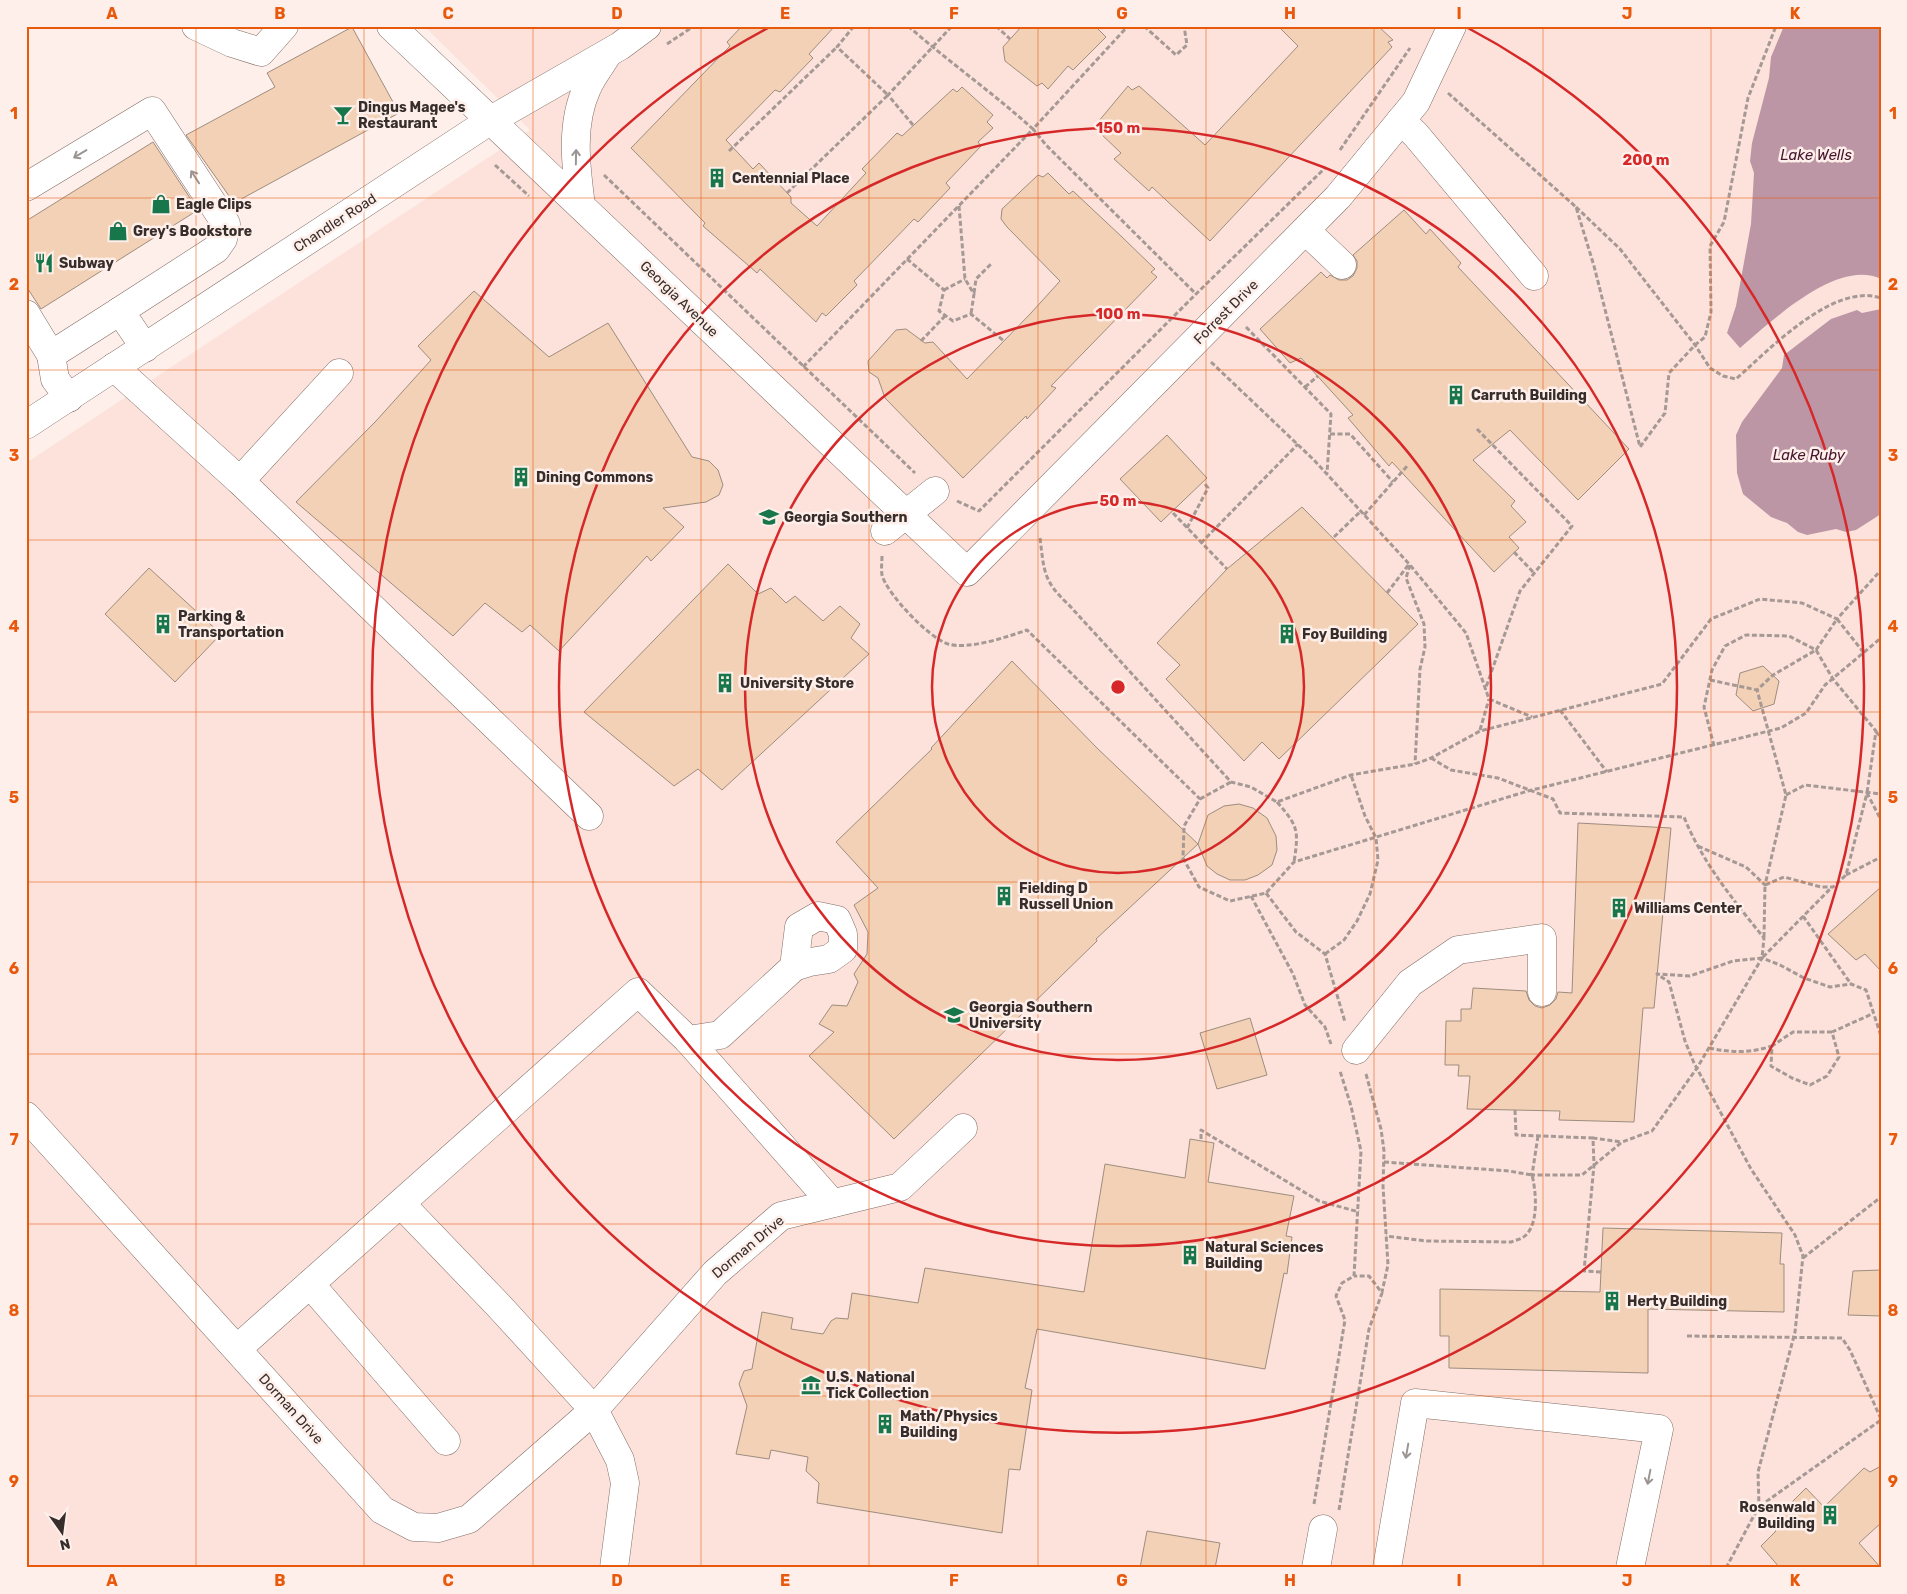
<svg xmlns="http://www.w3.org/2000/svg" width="1907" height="1594" font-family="Rubik,sans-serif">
<rect width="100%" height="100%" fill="#feefea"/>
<!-- built -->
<path fill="#fce2da" d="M424 26H1881V1568H26V463L530 130Z"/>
<!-- water -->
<g fill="#bd96a6">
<path d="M1784 26H1881V279C1837 258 1771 322 1740 348L1727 333 1736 306 1751 224 1754 173 1750 161 1752 143 1769 78 1771 57Z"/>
<path d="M1881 309V514L1856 530 1846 532 1836 529 1807 535 1798 532 1787 523 1771 517 1743 494 1737 473 1736 435 1742 422 1782 368 1784 355 1831 319 1857 310 1862 313Z"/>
</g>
<!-- building -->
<g fill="#f2d1b6" stroke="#9e8d7f">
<path d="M742 26H835L809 54 813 58 780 92 775 90 726 140 753 169 759 163 791 197V203L817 226 866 173 862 169 897 133 902 136 953 89 957 92 962 87 993 115 987 122 993 128 978 142 981 146 946 183 950 188 918 222 914 219 854 281 857 285 826 316 822 313 816 322 760 269 757 273 703 226 705 223 631 148 730 46 727 42Z"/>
<path d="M1022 26H1095L1106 37 1073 70 1068 66 1048 89 1042 83 1037 86 1005 61 1003 47Z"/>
<path d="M1278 26H1378L1393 40 1388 42 1392 47 1210 241 1152 187 1149 191 1114 159 1121 153 1099 132 1102 125 1098 122 1128 86 1132 90 1139 86 1205 145 1298 46Z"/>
<path d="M352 27 399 113 234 203 186 135 275 87 267 73Z"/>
<path d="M153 142 198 210 41 309 26 286V221Z"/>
<path d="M1048 173 1069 194 1073 191 1122 237 1155 269 1151 272 1157 277 1051 386 1056 388 1027 419 1026 416 963 478 885 398 878 378 869 372 868 361 896 330 906 329 925 343 933 342 967 379 1031 313 1060 281 1007 227 1001 219 1002 209 1038 175 1043 177Z"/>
<path d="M1404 210 1426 234 1430 229 1461 263 1458 267 1629 449 1578 500 1510 430 1473 460 1515 501 1511 506 1526 522 1509 537 1519 548 1494 572 1392 462 1389 466 1348 418 1353 415 1301 358 1290 363 1260 329 1321 272 1327 278 1330 275 1339 280H1347L1353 276 1357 268V261L1353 255Z"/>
<path d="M474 291 549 357 608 323 692 457 709 461 718 470 723 485 719 495 706 502 663 508 684 527 651 561 647 556 559 651 530 625 522 632 485 603 453 636 296 502 376 421 431 360 418 346Z"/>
<path d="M1167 435 1207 478 1161 522 1120 479Z"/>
<path d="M1302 507 1418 624 1279 759 1262 742 1244 761 1166 679 1180 665 1157 643 1227 569Z"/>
<path d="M728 564 758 594 771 588 786 603 795 596 823 621 840 606 860 624 851 638 869 654 722 790 698 769 674 786 584 712Z"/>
<path d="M149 568 221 634 175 682 105 614Z"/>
<path d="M1012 661 1098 749 1198 844 1208 815 1224 806 1239 804 1253 808 1267 818 1276 836 1277 850 1272 865 1258 875 1245 880H1230L1217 874 1207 866 1198 844 1096 939 1097 941 894 1139 809 1056 834 1032 819 1024 832 1005 847 1006 858 982 854 974 867 954 868 932 854 905 878 888 836 842 932 749 931 748Z"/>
<path d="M1763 666 1779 681 1774 704 1753 711 1736 695 1740 673Z"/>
<path d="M1578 823 1671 828 1654 1008H1643L1634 1122 1559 1120 1560 1111 1467 1109 1470 1076H1458L1459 1065H1445L1446 1021H1461V1009H1471L1473 988 1526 991 1529 1000 1535 1006 1542 1008 1550 1005 1556 999 1558 992 1572 993Z"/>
<path d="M1881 887V971L1865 954 1856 960 1828 934Z"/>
<path d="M1250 1018 1267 1075 1217 1089 1200 1033Z"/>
<path d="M1190 1139 1214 1143 1208 1182 1294 1196 1286 1236 1292 1237 1287 1274 1284 1273 1265 1369 1037 1329 1025 1388 1032 1390 1020 1470 1009 1469 1002 1533 817 1503 819 1483 806 1471 808 1457 771 1450 769 1459 736 1454 747 1406 739 1384 744 1371 752 1369 762 1312 793 1318 791 1329 823 1334 831 1321 836 1318 848 1319 852 1293 918 1303 925 1268 1084 1292 1105 1164 1185 1178Z"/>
<path d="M1603 1228 1782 1233 1780 1264H1784V1312L1648 1309V1373L1449 1368V1336H1440V1289L1600 1292Z"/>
<path d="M1881 1270V1316L1848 1315 1853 1271Z"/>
<path d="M1881 1466V1523L1859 1543 1881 1568H1780L1761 1546 1776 1531 1770 1524 1806 1488 1824 1507 1864 1468 1870 1472Z"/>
<path d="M1147 1531 1220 1543 1215 1568H1140Z"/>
</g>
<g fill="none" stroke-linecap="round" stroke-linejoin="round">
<defs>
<g id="minor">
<path d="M196 26 232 43 261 52 284 26"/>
<path d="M391 26 967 572 1338 197 1416 102 1452 26"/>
<path d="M1401 120 1416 135 1534 276"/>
<path d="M26 187 152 111 226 224 223 239 216 249 120 311 145 348"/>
<path d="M581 206C576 167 570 125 587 88 592 76 601 65 607 55"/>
<path d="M1306 231 1342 265"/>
<path d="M26 314 51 355 55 379 69 398"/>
<path d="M51 355 120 311"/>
<path d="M114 367 240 481 589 816"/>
<path d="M26 425 491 120 620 46 647 26"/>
<path d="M240 481 339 373"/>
<path d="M885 531 935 491"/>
<path d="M688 1040 720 1035 794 967 810 962 829 959 843 949V934L837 920 818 916 799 927 794 967"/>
<path d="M1356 1050 1410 983 1458 950 1542 938V992"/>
<path d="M26 1116 382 1510 414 1527 438 1528 469 1519 594 1410 715 1273 781 1216 900 1187 963 1128"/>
<path d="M401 1204 499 1306 594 1410 620 1460 625 1483 614 1568"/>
<path d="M310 1284 446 1441"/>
<path d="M238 1348 638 992 688 1040 832 1203"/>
<path d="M1316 1568 1323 1529"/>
<path d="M1387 1568 1415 1403 1659 1429 1630 1568"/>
</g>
</defs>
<!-- minor casing -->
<use href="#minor" stroke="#826d66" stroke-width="29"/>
<!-- path -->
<g stroke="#a69995" stroke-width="3" stroke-dasharray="5 2.5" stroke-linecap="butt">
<path d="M908 26C949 62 993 93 1033 129L1128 26"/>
<path d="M996 26 1010 39"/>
<path d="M1144 26 1176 55 1187 45 1184 26"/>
<path d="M667 44 694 26"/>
<path d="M1448 93 1576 207 1594 266 1640 447 1665 413 1669 373 1695 345 1705 337 1711 312 1710 246 1724 222 1748 98 1776 26"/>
<path d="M913 125 888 95 952 26"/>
<path d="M1340 150 1410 48"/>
<path d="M729 151 837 47"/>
<path d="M495 165 529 196"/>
<path d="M604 175 915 473"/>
<path d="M787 193 888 95 837 47 854 26"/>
<path d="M959 206 965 279 974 294 971 314"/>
<path d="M1576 207 1620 249 1695 345 1710 368 1723 376 1736 379C1769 350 1833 282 1881 298"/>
<path d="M907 259 944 290 939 311 953 321 971 314 1004 341"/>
<path d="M944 290 965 279"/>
<path d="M974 293 976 279 992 263"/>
<path d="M1246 327 1331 414 1327 473"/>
<path d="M921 341 945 316"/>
<path d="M1211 362 1314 460 1410 565 1466 633 1489 699 1532 717"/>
<path d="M803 367 1033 129 1046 145 1196 294"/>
<path d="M1305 387 1318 376"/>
<path d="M1477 429 1572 526 1520 591 1485 690"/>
<path d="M1330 434H1350L1393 482"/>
<path d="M957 501 979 511 1196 294 1325 168"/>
<path d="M1173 513 1227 569"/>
<path d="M1364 515 1408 465"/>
<path d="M1187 528 1208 488 1205 484"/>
<path d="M1334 537 1361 511"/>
<path d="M1040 538C1044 570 1043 581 1068 604L1231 782 1251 787 1277 802 1351 775 1415 764 1431 758 1480 731 1662 684 1711 619 1760 599 1802 603 1837 619 1881 570"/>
<path d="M1201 543 1298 444"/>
<path d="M1514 552 1534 573"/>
<path d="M882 556C882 561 881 569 882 575 887 594 929 638 948 644 968 650 1007 637 1027 630L1200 799 1184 826 1183 858 1199 887 1230 901 1266 893 1294 862 1528 791 1781 728 1806 713 1825 685 1881 638"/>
<path d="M1410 565 1406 578 1424 624 1425 647 1420 669 1415 764"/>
<path d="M1387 593 1409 564"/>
<path d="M1710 680 1757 690 1773 675 1816 650 1833 679 1876 731 1867 793"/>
<path d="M1560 710 1607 772"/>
<path d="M1480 730 1489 699"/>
<path d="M1876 732 1881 737"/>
<path d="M1714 746 1704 707 1712 670 1725 646 1746 635 1789 636 1816 650 1837 619 1864 653"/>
<path d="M1431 758 1451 770 1498 778 1553 799 1560 813 1684 817C1702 862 1734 901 1764 938L1762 958 1733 961 1690 976 1657 974 1669 982 1685 1041 1694 1063 1751 1169 1795 1235 1803 1256 1795 1332 1758 1472 1759 1506 1726 1568"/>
<path d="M1786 795 1805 785 1881 794"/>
<path d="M1200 799 1231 782"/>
<path d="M1277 802C1298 826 1299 830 1294 862"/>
<path d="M1698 846 1746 867 1765 885 1786 795 1757 690"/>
<path d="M1846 875 1881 857"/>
<path d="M1266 893 1296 932 1325 954 1345 1022"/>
<path d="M1251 896 1293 974 1305 1005 1325 1027 1331 1044"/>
<path d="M1803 916 1851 984"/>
<path d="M1764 937 1765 885 1784 877 1821 887H1833L1846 875 1867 793 1881 820"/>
<path d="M1325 954 1344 940 1357 921 1370 894 1378 860 1376 838 1365 816 1351 775"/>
<path d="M1763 957 1832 887"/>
<path d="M1832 1032H1793L1772 1046 1771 1066 1792 1078 1810 1085 1827 1076 1839 1057 1832 1032 1872 1014"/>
<path d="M1709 1048C1732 1053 1751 1053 1772 1046"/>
<path d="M1366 1074 1381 1129 1384 1151 1383 1186 1388 1265 1382 1292"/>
<path d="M1515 1110 1516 1135 1593 1138"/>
<path d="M1538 1136 1532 1175H1582L1622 1142 1652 1131 1697 1068 1762 958 1780 965 1804 978 1830 987 1851 984 1866 990 1881 1036"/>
<path d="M1201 1139V1130L1319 1201 1359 1212"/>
<path d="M1384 1162 1509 1171 1532 1175C1536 1191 1539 1222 1526 1235 1522 1239 1516 1240 1511 1242L1426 1241 1386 1236"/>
<path d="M1803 1258 1881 1197"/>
<path d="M1601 1272 1584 1271 1594 1165 1593 1138 1622 1142"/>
<path d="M1687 1336 1842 1338 1850 1350 1881 1419"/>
<path d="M1314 1504 1345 1320 1336 1296 1342 1283 1354 1276 1361 1151 1351 1106 1340 1071"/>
<path d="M1760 1506 1881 1420"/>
<path d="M1339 1510 1369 1329 1382 1293 1369 1276H1354"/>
</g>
<!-- minor -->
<use href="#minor" stroke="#fff" stroke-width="28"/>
</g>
<!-- one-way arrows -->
<defs><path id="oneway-shaft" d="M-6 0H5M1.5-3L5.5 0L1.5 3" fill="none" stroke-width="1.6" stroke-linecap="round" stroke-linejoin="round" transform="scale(1.25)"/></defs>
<g stroke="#9b9694">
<use href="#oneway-shaft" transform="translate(80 154) rotate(149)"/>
<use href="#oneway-shaft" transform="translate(576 157) rotate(-89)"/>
<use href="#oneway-shaft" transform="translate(195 177) rotate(-123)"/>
<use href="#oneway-shaft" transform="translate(1407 1451) rotate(100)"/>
<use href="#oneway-shaft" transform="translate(1649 1477) rotate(101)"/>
</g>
<!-- grid -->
<path fill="none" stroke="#e8590c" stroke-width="1" stroke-opacity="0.55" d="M196 26V1568M364 26V1568M533 26V1568M701 26V1568M869 26V1568M1038 26V1568M1206 26V1568M1374 26V1568M1543 26V1568M1711 26V1568M26 198H1881M26 370H1881M26 540H1881M26 712H1881M26 882H1881M26 1054H1881M26 1224H1881M26 1396H1881"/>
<!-- distance rings -->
<g fill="none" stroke="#d62828" stroke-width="2.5">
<circle cx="1118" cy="687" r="186"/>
<circle cx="1118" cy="687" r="373"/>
<circle cx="1118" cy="687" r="559"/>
<path d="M1468 28A746 746 0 1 1 768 28"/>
</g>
<!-- icons -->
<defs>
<symbol id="bar-bare" viewBox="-9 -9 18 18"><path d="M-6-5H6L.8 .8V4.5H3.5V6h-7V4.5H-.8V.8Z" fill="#18764b" stroke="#feefea" stroke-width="2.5" paint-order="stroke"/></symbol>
<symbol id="building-bare" viewBox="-9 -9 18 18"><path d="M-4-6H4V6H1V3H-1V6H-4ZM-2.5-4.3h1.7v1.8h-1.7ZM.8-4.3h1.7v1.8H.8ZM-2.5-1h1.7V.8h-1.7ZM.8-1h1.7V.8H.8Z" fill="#18764b" stroke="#feefea" stroke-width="2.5" paint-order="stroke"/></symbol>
<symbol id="shop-bare" viewBox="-9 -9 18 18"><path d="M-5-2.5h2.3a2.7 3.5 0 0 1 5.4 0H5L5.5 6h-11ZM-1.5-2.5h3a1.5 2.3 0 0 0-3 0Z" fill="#18764b" stroke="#feefea" stroke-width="2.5" paint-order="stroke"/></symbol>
<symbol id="restaurant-bare" viewBox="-9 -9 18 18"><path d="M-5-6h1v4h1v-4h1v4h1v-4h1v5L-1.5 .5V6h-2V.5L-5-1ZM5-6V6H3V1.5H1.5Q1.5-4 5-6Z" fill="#18764b" stroke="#feefea" stroke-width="2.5" paint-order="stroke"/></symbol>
<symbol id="university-bare" viewBox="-9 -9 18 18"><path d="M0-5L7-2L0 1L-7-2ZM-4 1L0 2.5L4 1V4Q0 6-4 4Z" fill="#18764b" stroke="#feefea" stroke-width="2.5" paint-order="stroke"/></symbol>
<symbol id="museum-bare" viewBox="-9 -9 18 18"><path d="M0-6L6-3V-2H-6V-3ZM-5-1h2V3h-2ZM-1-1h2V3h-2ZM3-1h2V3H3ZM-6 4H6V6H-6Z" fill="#18764b" stroke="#feefea" stroke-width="2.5" paint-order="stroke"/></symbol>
</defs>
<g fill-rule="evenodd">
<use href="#bar-bare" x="329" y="101" width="28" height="28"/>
<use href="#building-bare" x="703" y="164" width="28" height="28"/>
<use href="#shop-bare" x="147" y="190" width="28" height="28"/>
<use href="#shop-bare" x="104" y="217" width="28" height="28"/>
<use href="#restaurant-bare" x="30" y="249" width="28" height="28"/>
<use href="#building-bare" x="1442" y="381" width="28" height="28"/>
<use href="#building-bare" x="507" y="463" width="28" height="28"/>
<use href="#university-bare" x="755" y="503" width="28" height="28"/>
<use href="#building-bare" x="149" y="610" width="28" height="28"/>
<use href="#building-bare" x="1273" y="620" width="28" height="28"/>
<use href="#building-bare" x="711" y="669" width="28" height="28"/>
<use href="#building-bare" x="990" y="882" width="28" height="28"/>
<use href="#building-bare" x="1605" y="894" width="28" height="28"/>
<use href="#university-bare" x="940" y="1001" width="28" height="28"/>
<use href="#building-bare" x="1176" y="1241" width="28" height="28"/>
<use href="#building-bare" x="1598" y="1287" width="28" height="28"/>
<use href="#museum-bare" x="797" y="1371" width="28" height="28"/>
<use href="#building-bare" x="871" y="1410" width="28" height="28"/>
<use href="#building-bare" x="1816" y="1501" width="28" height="28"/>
</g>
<g text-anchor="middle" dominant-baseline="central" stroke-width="5" stroke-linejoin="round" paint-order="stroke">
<!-- poi labels -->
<g font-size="14" font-weight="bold" fill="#372d2a" stroke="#feefea" text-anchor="start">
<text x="358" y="107">Dingus Magee's<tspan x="358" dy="16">Restaurant</tspan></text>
<text x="732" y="178">Centennial Place</text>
<text x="176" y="204">Eagle Clips</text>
<text x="133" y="231">Grey's Bookstore</text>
<text x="59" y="263">Subway</text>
<text x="1471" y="395">Carruth Building</text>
<text x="536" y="477">Dining Commons</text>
<text x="784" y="517">Georgia Southern</text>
<text x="178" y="616">Parking &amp;<tspan x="178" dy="16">Transportation</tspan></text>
<text x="1302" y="634">Foy Building</text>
<text x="740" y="683">University Store</text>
<text x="1019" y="888">Fielding D<tspan x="1019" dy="16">Russell Union</tspan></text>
<text x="1634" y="908">Williams Center</text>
<text x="969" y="1007">Georgia Southern<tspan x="969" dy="16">University</tspan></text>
<text x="1205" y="1247">Natural Sciences<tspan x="1205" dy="16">Building</tspan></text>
<text x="1627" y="1301">Herty Building</text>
<text x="826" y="1377">U.S. National<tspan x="826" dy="16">Tick Collection</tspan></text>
<text x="900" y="1416">Math/Physics<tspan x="900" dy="16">Building</tspan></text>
<text x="1815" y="1507" text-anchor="end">Rosenwald<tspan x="1815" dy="16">Building</tspan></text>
</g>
<!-- street labels -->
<g font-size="14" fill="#372d2a" stroke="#feefea">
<text transform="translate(335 223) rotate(-33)">Chandler Road</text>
<text transform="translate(679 299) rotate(44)">Georgia Avenue</text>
<text transform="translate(1226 312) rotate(-45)">Forrest Drive</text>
<text transform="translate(748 1247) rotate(-40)">Dorman Drive</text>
<text transform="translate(291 1409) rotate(48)">Dorman Drive</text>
</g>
<!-- water labels -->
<g font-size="15" font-style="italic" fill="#46152e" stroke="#feefea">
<text x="1816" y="155">Lake Wells</text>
<text x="1809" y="455">Lake Ruby</text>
</g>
</g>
<circle cx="1118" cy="687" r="8" fill="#d62828" stroke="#feefea" stroke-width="2.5"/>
<g font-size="15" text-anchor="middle" font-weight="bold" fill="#d62828" stroke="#feefea" stroke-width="5" stroke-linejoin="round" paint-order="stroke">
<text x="1118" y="133">150 m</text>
<text x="1646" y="165">200 m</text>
<text x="1118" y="319">100 m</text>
<text x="1118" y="506">50 m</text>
</g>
<!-- border -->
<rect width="1907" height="1594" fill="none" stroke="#feefea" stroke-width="55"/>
<!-- north arrow -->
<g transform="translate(62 1532) rotate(166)" stroke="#feefea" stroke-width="4" paint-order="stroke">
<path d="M0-4L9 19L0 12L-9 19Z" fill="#372d2a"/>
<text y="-8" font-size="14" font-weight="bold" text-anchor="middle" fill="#372d2a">N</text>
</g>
<rect x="28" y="28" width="1852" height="1538" fill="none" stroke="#e8590c" stroke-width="2"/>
<g font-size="16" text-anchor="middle" font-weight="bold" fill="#e8590c">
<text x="112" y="19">A</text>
<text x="280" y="19">B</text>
<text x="448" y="19">C</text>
<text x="617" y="19">D</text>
<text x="785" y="19">E</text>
<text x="954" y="19">F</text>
<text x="1122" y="19">G</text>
<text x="1290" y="19">H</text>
<text x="1459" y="19">I</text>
<text x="1627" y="19">J</text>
<text x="1795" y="19">K</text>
<text x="14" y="119">1</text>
<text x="1893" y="119">1</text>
<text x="14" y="290">2</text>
<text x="1893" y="290">2</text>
<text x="14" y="461">3</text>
<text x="1893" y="461">3</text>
<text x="14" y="632">4</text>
<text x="1893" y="632">4</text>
<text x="14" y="803">5</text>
<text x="1893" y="803">5</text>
<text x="14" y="974">6</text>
<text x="1893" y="974">6</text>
<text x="14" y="1145">7</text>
<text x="1893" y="1145">7</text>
<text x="14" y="1316">8</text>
<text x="1893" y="1316">8</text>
<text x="14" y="1487">9</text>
<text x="1893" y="1487">9</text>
<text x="112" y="1586">A</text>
<text x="280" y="1586">B</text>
<text x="448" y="1586">C</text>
<text x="617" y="1586">D</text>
<text x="785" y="1586">E</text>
<text x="954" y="1586">F</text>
<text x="1122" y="1586">G</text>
<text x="1290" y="1586">H</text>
<text x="1459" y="1586">I</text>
<text x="1627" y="1586">J</text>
<text x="1795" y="1586">K</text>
</g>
</svg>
